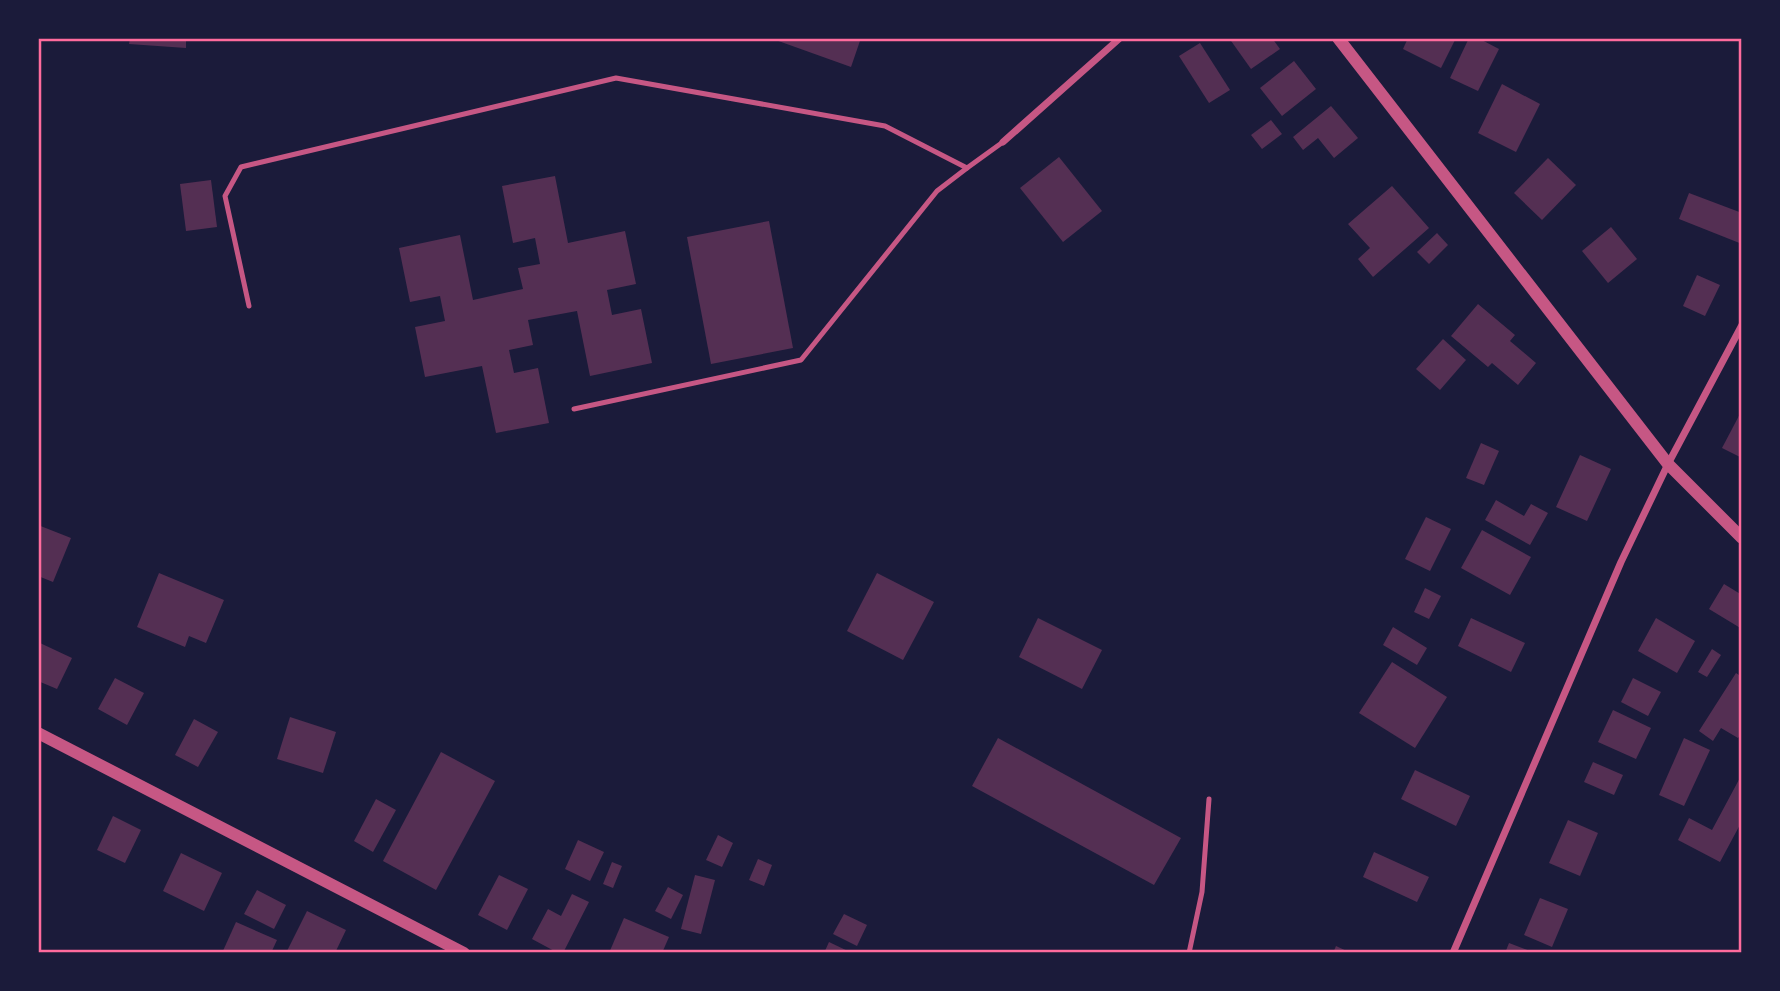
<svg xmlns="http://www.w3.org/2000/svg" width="1780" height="991" font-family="Raleway,sans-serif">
<rect width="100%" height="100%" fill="#1b1b3a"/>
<!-- building -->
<g fill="#542f53">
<path d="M130 38H186V48L129 44Z"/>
<path d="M770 38H861L851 67Z"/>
<path d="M1229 38H1272L1280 49 1251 69Z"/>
<path d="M1408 38H1456L1441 68 1403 49Z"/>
<path d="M1469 38H1478L1499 49 1478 91 1450 78Z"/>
<path d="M1200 43 1230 90 1209 103 1179 56Z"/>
<path d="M1294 61 1316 89 1282 116 1260 88Z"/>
<path d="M1502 84 1540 104 1516 152 1478 133Z"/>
<path d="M1331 106 1358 138 1334 158 1318 138 1303 150 1293 137Z"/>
<path d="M1271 120 1282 134 1262 149 1251 135Z"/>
<path d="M1059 157 1102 211 1063 242 1020 188Z"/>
<path d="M1548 158 1576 185 1542 220 1514 193Z"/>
<path d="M555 176 568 243 625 231 636 284 607 290 612 315 641 309 652 363 590 376 577 311 528 320 533 345 509 350 514 373 538 368 549 423 496 433 482 366 425 377 415 327 445 321 440 296 410 302 399 248 460 235 473 300 523 289 518 268 540 264 535 238 513 243 502 186Z"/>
<path d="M211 180 217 227 186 231 180 184Z"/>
<path d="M1392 186 1429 228 1373 277 1358 259 1370 248 1348 224Z"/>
<path d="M1689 193 1742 213V244L1679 219Z"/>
<path d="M769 221 793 348 711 364 687 237Z"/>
<path d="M1611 227 1637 259 1608 283 1582 251Z"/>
<path d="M1437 233 1448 245 1429 264 1417 252Z"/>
<path d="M1697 275 1720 285 1705 316 1683 306Z"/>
<path d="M1478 304 1515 335 1510 341 1536 363 1518 385 1492 363 1488 367 1451 336Z"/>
<path d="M1443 339 1466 360 1440 390 1416 369Z"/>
<path d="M1742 410V458L1722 448Z"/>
<path d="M1481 443 1499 451 1484 485 1466 478Z"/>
<path d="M1580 455 1611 469 1587 521 1556 507Z"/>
<path d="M1496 500 1524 516 1531 504 1548 513 1530 545 1485 520Z"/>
<path d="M1426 517 1451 529 1430 571 1405 559Z"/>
<path d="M38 525 71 538 53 582 38 576Z"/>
<path d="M1482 530 1531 557 1510 595 1461 568Z"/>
<path d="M159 573 224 600 206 643 189 636 185 647 137 627Z"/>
<path d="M877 573 934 602 903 660 847 631Z"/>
<path d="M1724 584 1742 595V629L1709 609Z"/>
<path d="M1425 588 1441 596 1429 619 1414 612Z"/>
<path d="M1038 618 1102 650 1082 689 1019 657Z"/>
<path d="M1471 618 1525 643 1511 672 1458 646Z"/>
<path d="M1656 618 1695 641 1677 673 1638 651Z"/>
<path d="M1393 627 1427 648 1417 665 1383 645Z"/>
<path d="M40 643 72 658 57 689 38 681Z"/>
<path d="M1712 649 1721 655 1707 677 1698 672Z"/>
<path d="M1392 662 1447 697 1415 748 1359 713Z"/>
<path d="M1736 673 1742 677V733L1738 738 1721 728 1713 741 1699 731Z"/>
<path d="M115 678 144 693 127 725 98 709Z"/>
<path d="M1633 678 1661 692 1648 716 1621 702Z"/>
<path d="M1613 710 1651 728 1636 759 1598 742Z"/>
<path d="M290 717 336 732 323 773 277 759Z"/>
<path d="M194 719 218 732 198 767 175 755Z"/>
<path d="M998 738 1181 838 1154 885 972 786Z"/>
<path d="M1684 738 1710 750 1684 806 1659 795Z"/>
<path d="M441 752 495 781 436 890 383 861Z"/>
<path d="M1593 762 1623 775 1614 795 1584 782Z"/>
<path d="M1415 770 1470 796 1456 826 1401 799Z"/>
<path d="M1742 774V821L1720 862 1678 840 1689 818 1712 830Z"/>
<path d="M376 799 396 810 373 852 354 841Z"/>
<path d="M113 816 141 830 125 863 97 850Z"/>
<path d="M1568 820 1598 833 1580 876 1549 863Z"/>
<path d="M718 835 733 843 722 867 706 860Z"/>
<path d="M578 840 604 852 590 881 565 869Z"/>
<path d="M1374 852 1429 877 1417 902 1363 877Z"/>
<path d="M181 853 222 873 204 911 163 891Z"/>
<path d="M758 859 772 865 764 886 749 880Z"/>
<path d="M612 862 622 866 613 888 603 884Z"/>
<path d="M499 875 528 889 507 930 478 915Z"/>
<path d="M695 875 715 880 701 934 681 929Z"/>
<path d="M668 887 683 895 671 919 655 911Z"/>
<path d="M257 890 286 905 274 929 244 914Z"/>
<path d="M572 894 589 902 563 953H558L532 939 548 909 561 916Z"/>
<path d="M1540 898 1568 909 1552 947 1524 935Z"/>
<path d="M307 911 346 930 335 953H286Z"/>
<path d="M844 914 867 925 857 946 833 934Z"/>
<path d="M624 918 669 937 662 953H609Z"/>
<path d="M236 922 277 940 271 953H222Z"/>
<path d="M829 942 852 953H824Z"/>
<path d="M1509 943 1533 952V953H1505Z"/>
<path d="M1336 946 1351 953H1333Z"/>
</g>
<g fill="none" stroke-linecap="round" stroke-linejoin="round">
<!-- service -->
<g stroke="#c65784" stroke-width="5">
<path d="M249 306 225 196 241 167 616 78 885 126 967 168 1003 142"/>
<path d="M574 409 801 360 937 191 967 168"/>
<path d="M1189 953 1202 892 1209 799"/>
</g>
<!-- minor -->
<g stroke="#c65784" stroke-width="7">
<path d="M1003 142 1120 38"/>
<path d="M1453 953 1621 562 1668 464 1742 325"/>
</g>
<!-- tertiary -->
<g stroke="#c65784" stroke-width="12">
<path d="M1338 38 1668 464 1742 538"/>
<path d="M38 733 464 953"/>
</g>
</g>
<!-- border -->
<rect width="1780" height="991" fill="none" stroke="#1b1b3a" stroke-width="80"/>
<rect x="40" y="40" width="1700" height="911" fill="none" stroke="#ff6b9d" stroke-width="2.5"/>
</svg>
